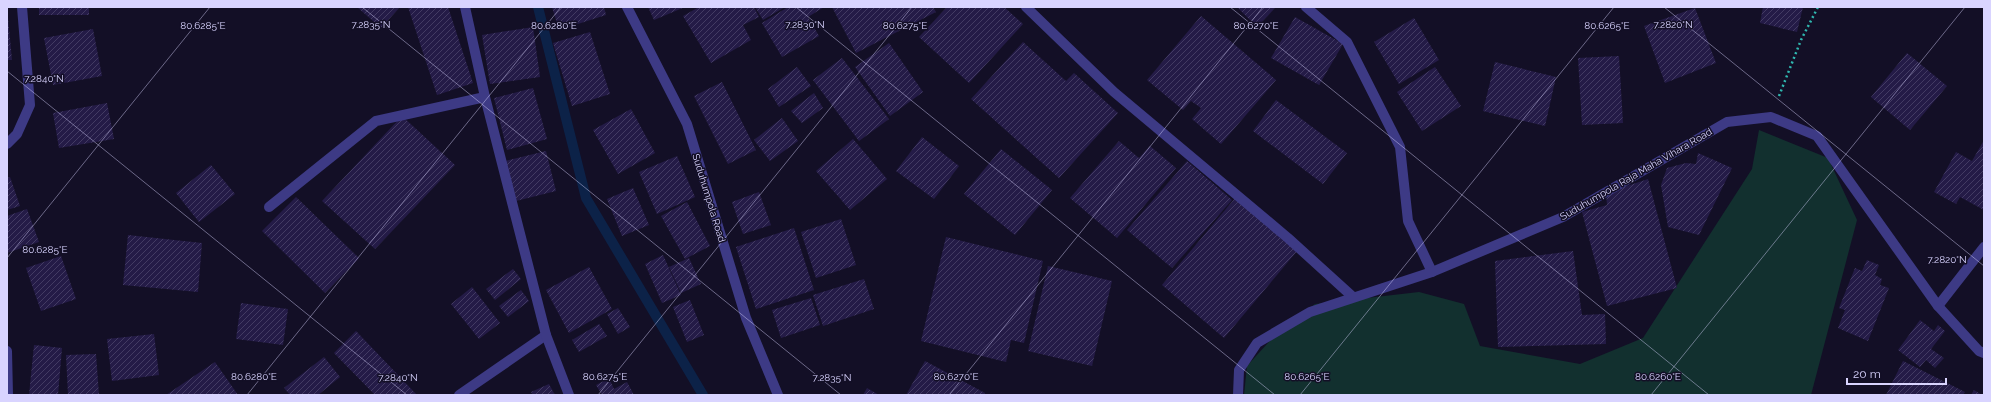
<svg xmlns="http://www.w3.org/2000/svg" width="1991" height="402" font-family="Raleway,sans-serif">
<defs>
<pattern id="building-hatch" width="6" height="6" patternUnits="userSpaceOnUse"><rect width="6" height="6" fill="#241b47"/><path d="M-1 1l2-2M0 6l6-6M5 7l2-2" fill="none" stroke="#433b63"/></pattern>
</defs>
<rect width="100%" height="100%" fill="#130f26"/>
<!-- green -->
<path fill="#12302f" d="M1759 130 1828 158 1857 220 1811 395H1244L1247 366 1277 333 1315 304 1419 292 1464 304 1480 346 1580 364 1643 338 1752 169Z"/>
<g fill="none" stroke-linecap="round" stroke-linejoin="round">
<!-- stream -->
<path stroke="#0c2248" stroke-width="10" d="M538 7 586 198 703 395"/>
</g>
<!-- building -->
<g fill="url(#building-hatch)">
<path d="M7 7 12 60H7Z"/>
<rect x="39" y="7" width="50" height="8"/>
<path d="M357 7H400L381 28Z"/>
<path d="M408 7H448L473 83 437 95Z"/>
<path d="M552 7H604L606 15 559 30Z"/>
<path d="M648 7H685L654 20Z"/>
<path d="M699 7H754L759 17 743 25 751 40 711 63 683 16Z"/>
<path d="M755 7H785L763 20Z"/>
<path d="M788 7H824L808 17 819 36 782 57 762 23Z"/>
<path d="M832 7H933L936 12 856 53Z"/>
<path d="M947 7H1004L1023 24 969 83 919 37Z"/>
<path d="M1237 7H1276L1257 27Z"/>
<path d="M1763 7H1803L1797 32 1760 23Z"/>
<path d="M1695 8 1716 63 1665 83 1644 26Z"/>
<path d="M1201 16 1276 80 1221 144 1192 119 1201 108 1191 101 1183 110 1147 80Z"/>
<path d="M1295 17 1343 44 1319 85 1271 58Z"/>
<path d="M1414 18 1439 60 1399 84 1374 42Z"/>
<path d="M533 27 540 77 490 84 482 35Z"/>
<path d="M93 29 102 76 53 85 44 38Z"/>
<path d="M590 32 610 94 572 106 553 43Z"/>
<path d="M1023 42 1066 81 1074 73 1118 113 1059 178 971 99Z"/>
<path d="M889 43 923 92 890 116 855 67Z"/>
<path d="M1907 53 1947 86 1910 130 1871 97Z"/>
<path d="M1619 56 1623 123 1582 125 1578 58Z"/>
<path d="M842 58 889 119 859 141 813 80Z"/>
<path d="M1495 62 1556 77 1545 126 1483 111Z"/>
<path d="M797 67 811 86 779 107 768 89Z"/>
<path d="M1435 67 1461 106 1422 131 1397 92Z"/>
<path d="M722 82 756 150 728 164 694 96Z"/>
<path d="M533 88 547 139 507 150 494 98Z"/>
<path d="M814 93 823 108 802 123 791 111Z"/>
<path d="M1276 100 1347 153 1323 184 1253 131Z"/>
<path d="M107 103 114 139 59 148 53 113Z"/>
<path d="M631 109 655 153 618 174 593 130Z"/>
<path d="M402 116 455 165 375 249 322 201Z"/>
<path d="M782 118 798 141 770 161 754 140Z"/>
<path d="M922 137 959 166 934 199 896 171Z"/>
<path d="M853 139 887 179 850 210 816 171Z"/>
<path d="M1984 140V210L1960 197 1956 204 1934 192 1956 152 1972 161Z"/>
<path d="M1119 141 1139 158 1150 146 1176 168 1117 238 1070 198Z"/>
<path d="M1001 149 1052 190 1015 235 964 194Z"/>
<path d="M546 151 556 191 516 201 505 161Z"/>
<path d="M1698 153 1732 168 1699 235 1668 227 1661 185 1667 168 1686 163 1696 164Z"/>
<path d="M677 156 695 197 657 214 639 172Z"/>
<path d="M1187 161 1232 200 1172 268 1127 230Z"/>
<path d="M211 165 235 194 199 222 176 193Z"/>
<path d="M10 177 20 206 7 210V178Z"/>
<path d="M1648 179 1677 288 1607 306 1582 212 1607 205 1606 193Z"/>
<path d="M633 188 649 225 622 236 607 199Z"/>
<path d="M759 192 771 225 743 234 732 202Z"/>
<path d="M296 197 359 258 325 293 262 231Z"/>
<path d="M1236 197 1298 250 1224 338 1162 285Z"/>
<path d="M687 202 710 246 685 259 661 216Z"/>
<path d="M27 209 39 242 7 253V216Z"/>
<path d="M841 219 856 265 816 278 801 232Z"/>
<path d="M794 228 814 290 756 309 736 247Z"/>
<path d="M128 235 202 243 198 292 123 285Z"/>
<path d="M946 237 1043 261 1024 343 1011 340 1006 362 921 341Z"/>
<path d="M1573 251 1582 315 1605 314 1606 344 1498 347 1495 261Z"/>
<path d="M663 255 681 295 662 303 645 264Z"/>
<path d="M61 256 76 299 41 311 26 268Z"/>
<path d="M689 258 701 284 681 293 669 267Z"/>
<path d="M1867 260 1879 265 1875 275 1882 279 1880 285 1889 288 1868 341 1838 328 1845 310 1839 308 1855 268 1862 271Z"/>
<path d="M1048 266 1112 281 1092 366 1028 351Z"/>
<path d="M589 267 612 309 569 333 546 290Z"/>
<path d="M513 269 521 279 495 300 486 289Z"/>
<path d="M864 279 874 309 823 326 813 295Z"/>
<path d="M472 287 500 323 479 339 451 304Z"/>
<path d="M521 290 529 301 508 317 499 306Z"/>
<path d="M811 298 820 325 781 338 772 310Z"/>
<path d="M690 300 704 335 687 342 673 307Z"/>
<path d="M241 303 288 309 283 345 236 339Z"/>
<path d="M618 308 630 327 618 334 607 314Z"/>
<path d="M1920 320 1934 331 1938 325 1945 331 1931 349 1944 358 1935 368 1926 360 1920 367 1898 350Z"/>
<path d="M599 324 607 336 579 352 572 340Z"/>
<path d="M356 331 417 395H375L334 353Z"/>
<path d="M154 334 159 375 112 381 107 339Z"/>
<path d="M34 345 62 348 58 395H29Z"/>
<path d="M96 354 99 395H68L66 355Z"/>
<path d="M324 357 340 377 318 395H290L284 388Z"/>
<path d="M925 361 985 393V395H906Z"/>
<path d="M1903 361 1965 392 1963 395H1886Z"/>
<path d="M215 362 238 395H166Z"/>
<path d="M609 378 614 389 627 382 634 395H602L596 385Z"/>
<path d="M549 384 555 395H533L531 392Z"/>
<path d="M867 388 879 395H863Z"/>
<path d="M1974 390 1982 395H1971Z"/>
</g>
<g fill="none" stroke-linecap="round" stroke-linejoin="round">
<!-- path -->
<path stroke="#2fb8b0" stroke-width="2.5" stroke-dasharray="2 3" stroke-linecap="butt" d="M1779 96 1801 40 1818 7"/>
<!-- service -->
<g stroke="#3d3a85" stroke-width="10">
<path d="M1306 7 1347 42 1400 147 1408 221 1432 272"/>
<path d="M269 207 376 121 485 97"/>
<path d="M459 395 546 335"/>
</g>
<!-- minor -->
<g stroke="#3d3a85" stroke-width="10">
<path d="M465 7 485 97 546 335 569 395"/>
<path d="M627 7 687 124 746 318 778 395"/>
<path d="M1026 7 1114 92 1288 238 1353 297"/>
<path d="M7 144 17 134 30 105 22 7"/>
<path d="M1938 306 1984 247"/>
<path d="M7 351 8 395"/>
<path d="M1238 395 1239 370 1257 343 1310 312 1432 272 1563 217 1727 122 1771 117 1817 136 1938 306 1979 351 1984 353"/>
</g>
</g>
<!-- ticks -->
<path fill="none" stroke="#d9d4ff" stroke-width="1" stroke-opacity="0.45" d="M362 7 841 395M796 7 1275 395M1230 7 1709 395M1664 7 1984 266M7 71 407 395M7 258 210 7M247 395 561 7M598 395 912 7M949 395 1263 7M1300 395 1614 7M1651 395 1965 7"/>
<g text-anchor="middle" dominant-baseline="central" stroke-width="3" stroke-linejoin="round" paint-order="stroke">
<!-- street labels -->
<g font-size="10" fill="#d9d4ff" stroke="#130f26">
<text transform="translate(1636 174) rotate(-30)">Suduhumpola Raja Maha Vihara Road</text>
<text transform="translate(709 198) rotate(73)">Suduhumpola Road</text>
</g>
</g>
<g font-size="10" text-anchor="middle" fill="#d9d4ff" stroke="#130f26" stroke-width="3" stroke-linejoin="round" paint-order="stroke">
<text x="371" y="28">7.2835°N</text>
<text x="805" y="28">7.2830°N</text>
<text x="1673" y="28">7.2820°N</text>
<text x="203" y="29">80.6285°E</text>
<text x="554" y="29">80.6280°E</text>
<text x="905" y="29">80.6275°E</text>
<text x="1256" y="29">80.6270°E</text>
<text x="1607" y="29">80.6265°E</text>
<text x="44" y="82">7.2840°N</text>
<text x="45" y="253">80.6285°E</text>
<text x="1947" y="263">7.2820°N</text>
<text x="254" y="380">80.6280°E</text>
<text x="605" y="380">80.6275°E</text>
<text x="956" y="380">80.6270°E</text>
<text x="1307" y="380">80.6265°E</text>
<text x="1658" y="380">80.6260°E</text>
<text x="398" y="381">7.2840°N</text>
<text x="832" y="381">7.2835°N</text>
</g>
<!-- border -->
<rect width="1991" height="402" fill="none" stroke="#d9d4ff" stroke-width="16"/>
<!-- scale -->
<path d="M1847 378v6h99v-6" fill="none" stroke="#d9d4ff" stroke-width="2"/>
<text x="1853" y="378" font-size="12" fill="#d9d4ff" stroke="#130f26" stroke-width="3" paint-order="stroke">20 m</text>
</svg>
